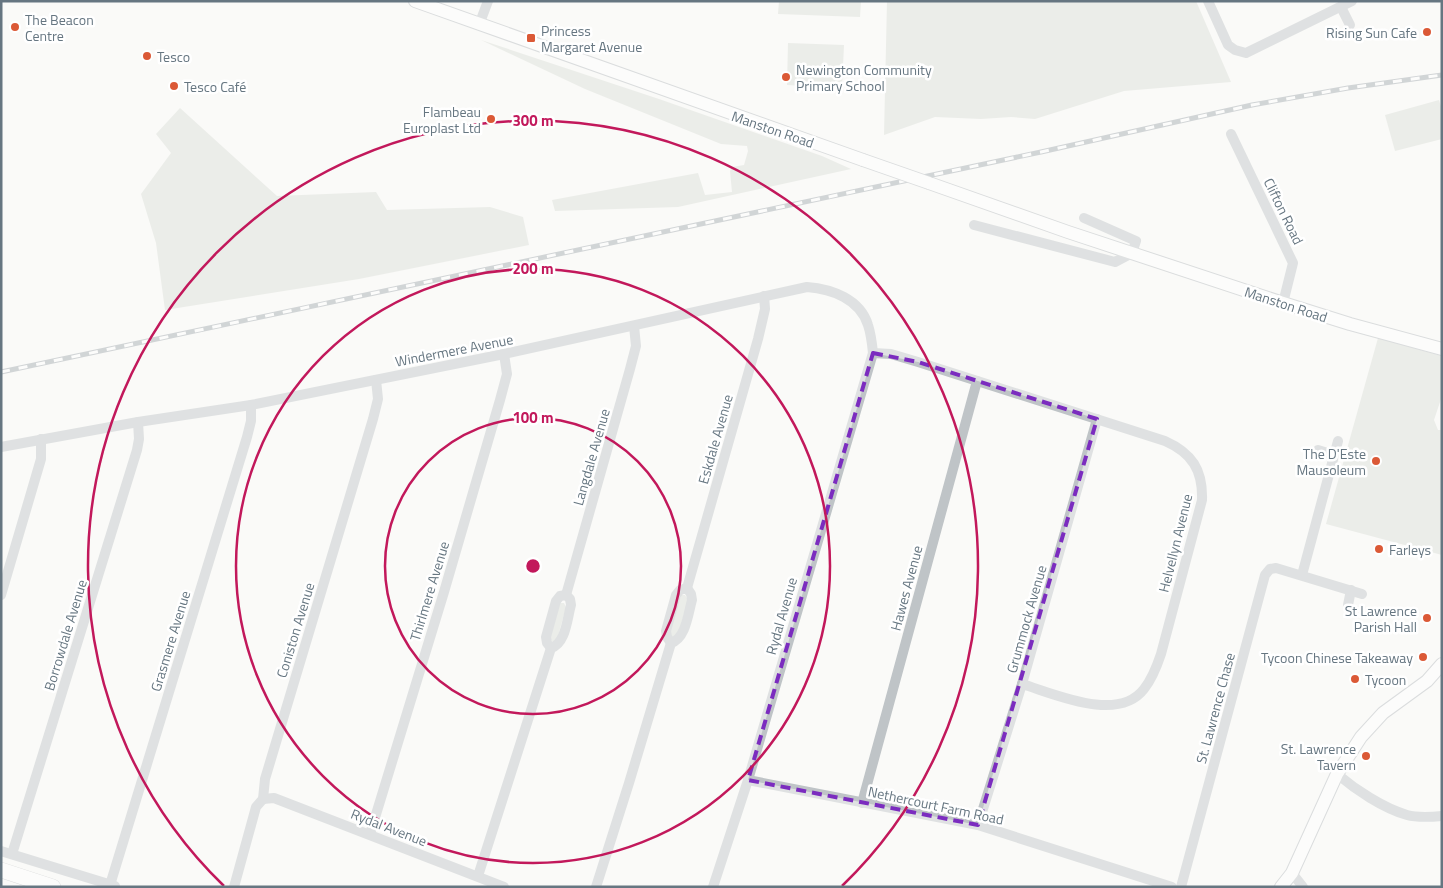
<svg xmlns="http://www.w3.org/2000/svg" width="1443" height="888" font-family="'Titillium Web',sans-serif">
<rect width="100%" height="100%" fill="#fafaf8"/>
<!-- green -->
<g fill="#daded7">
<path d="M779 1H861L860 17 778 14Z"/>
<path d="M887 1H1196L1231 82 1124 91 1035 119 1011 117 981 119 935 117 884 135Z"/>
<path d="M481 40 659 99 822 156 851 169 678 207 555 211 552 200 698 173 705 195 732 192 730 171 732 167 744 165 748 151 747 146 721 144 585 89Z"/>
<path d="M788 43 844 45 842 88 787 85Z"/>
<path d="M1439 100 1442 110V139L1395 151 1385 115Z"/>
<path d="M180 108 277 196 376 192 387 210 490 207 523 217 529 245 359 279 165 310 156 243 141 194 171 153 156 134Z"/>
<path d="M1378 338 1442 356V396L1434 420 1438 430H1442V555L1326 524Z"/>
<path d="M681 595H685L688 600 678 635 673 638 669 635Z"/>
<path d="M560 603H564L566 607 557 640 553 642 550 639Z"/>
</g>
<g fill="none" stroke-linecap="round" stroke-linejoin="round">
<defs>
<g id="major">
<path d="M415 1 863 160"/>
<path d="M929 183 1068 232 1283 303 1350 324 1442 349"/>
<path d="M1281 887 1292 873 1337 774 1361 737 1383 713 1427 681 1442 664"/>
</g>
<path id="highway" d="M1 870 53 887"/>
</defs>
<!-- major casing -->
<use href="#major" stroke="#b5babe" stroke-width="14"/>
<!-- highway casing -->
<use href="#highway" stroke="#b5b9bc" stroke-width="16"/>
<!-- minor -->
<g stroke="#bfc4c7" stroke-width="10">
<path d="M1208 1 1228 45 1235 50 1246 53 1352 1"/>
<path d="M1341 7 1350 25"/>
<path d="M479 25 488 1"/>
<path d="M1231 134 1293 263 1283 303"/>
<path d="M974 225 1115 262 1132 253 1136 241 1084 218"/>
<path d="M873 353 891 354 918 362 1165 441C1192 453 1203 470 1202 500L1161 654C1157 666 1152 679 1144 689 1118 723 1055 694 1022 684"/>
<path d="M1 447 138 422 251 405 504 354 807 287C832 289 860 299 868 325 871 334 872 343 873 353L748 780 713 887"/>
<path d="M1318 450 1334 455"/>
<path d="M1302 575 1338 441"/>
<path d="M687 588 758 339 765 309 764 296"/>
<path d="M687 588 691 594 692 600C688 614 686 638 671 643L667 637 666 631 676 595 680 590Z"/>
<path d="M1 595 41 459V439"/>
<path d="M566 595 630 369 636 346 634 326"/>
<path d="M566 595 570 599 571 605C567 619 566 643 551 648L547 643 546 637 556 601 560 596Z"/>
<path d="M1348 605 1351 590"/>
<path d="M1337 774C1356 790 1383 808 1407 815 1418 818 1431 817 1442 816"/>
<path d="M748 780 978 825 1172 887"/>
<path d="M263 799 274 798 504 887"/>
<path d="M862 803 977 381"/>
<path d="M978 825 1022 684 1097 419"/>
<path d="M370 834 444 592 500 400 507 374 504 354"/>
<path d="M1 851 115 886"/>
<path d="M12 854 137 450 139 439 138 422"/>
<path d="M1292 873 1303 887"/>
<path d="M478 876 551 648"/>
<path d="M110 885 247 437 251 421V405"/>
<path d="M234 887 256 807 263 799 265 779 373 419 378 399 376 380"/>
<path d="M596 887 629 783 671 643"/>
<path d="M1181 887 1265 575 1270 569 1276 568 1362 594"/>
</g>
<!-- major -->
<use href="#major" stroke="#fff" stroke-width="12"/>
<!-- highway -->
<use href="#highway" stroke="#fff" stroke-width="15"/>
<defs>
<path id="rail" d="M1 372 1041 152 1252 105 1348 88 1442 75"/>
</defs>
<!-- rail casing -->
<use href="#rail" stroke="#a1a8ae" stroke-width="5"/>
<!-- rail -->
<use href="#rail" stroke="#fff" stroke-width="3" stroke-dasharray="9" stroke-linecap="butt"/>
<defs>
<path id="major-bridge" d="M863 160 929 183"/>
</defs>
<!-- major-bridge casing -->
<use href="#major-bridge" stroke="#b5babe" stroke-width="14" stroke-linecap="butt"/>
<!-- major-bridge -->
<use href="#major-bridge" stroke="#fff" stroke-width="12"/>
</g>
<!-- marked area -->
<path d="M0 0H1443V888H0ZM873 353 918 362 1097 419 978 825 748 780Z" fill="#fafaf8" fill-opacity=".55" fill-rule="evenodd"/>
<path fill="none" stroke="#7b2cbf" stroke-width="4" stroke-dasharray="10 6" stroke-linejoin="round" d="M873 353 918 362 1097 419 978 825 748 780Z"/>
<!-- distance rings -->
<g fill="none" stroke="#c2185b" stroke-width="2.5">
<circle cx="533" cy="566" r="148"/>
<circle cx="533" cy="566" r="297"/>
<path d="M224 886A445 445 0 1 1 842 886"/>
</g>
<!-- markers -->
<g fill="#db5936" stroke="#fff" stroke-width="2">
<circle cx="15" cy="27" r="5"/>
<circle cx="1427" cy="32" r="5"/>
<rect x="526" y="33" width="10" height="10" rx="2.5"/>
<circle cx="147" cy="56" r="5"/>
<circle cx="786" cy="77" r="5"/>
<circle cx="174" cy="86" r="5"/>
<circle cx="491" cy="119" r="5"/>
<circle cx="1376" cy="461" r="5"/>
<circle cx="1379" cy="549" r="5"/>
<circle cx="1427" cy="618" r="5"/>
<circle cx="1423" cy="657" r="5"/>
<circle cx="1355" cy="679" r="5"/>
<circle cx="1366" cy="756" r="5"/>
</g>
<g text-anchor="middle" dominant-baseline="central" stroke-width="5" stroke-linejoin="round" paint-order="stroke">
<!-- poi labels -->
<g font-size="14" fill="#667681" stroke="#fff" text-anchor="start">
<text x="25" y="19">The Beacon<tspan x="25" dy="16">Centre</tspan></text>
<text x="541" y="30">Princess<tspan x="541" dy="16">Margaret Avenue</tspan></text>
<text x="1417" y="32" text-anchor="end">Rising Sun Cafe</text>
<text x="157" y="56">Tesco</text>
<text x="796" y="69">Newington Community<tspan x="796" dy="16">Primary School</tspan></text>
<text x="184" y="86">Tesco Café</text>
<text x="481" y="111" text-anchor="end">Flambeau<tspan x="481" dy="16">Europlast Ltd</tspan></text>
<text x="1366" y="453" text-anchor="end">The D'Este<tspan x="1366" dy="16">Mausoleum</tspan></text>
<text x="1389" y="549">Farleys</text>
<text x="1417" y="610" text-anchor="end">St Lawrence<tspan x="1417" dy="16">Parish Hall</tspan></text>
<text x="1413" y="657" text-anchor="end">Tycoon Chinese Takeaway</text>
<text x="1365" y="679">Tycoon</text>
<text x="1356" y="748" text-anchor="end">St. Lawrence<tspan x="1356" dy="16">Tavern</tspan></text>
</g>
<!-- street labels -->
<g font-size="14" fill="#667681" stroke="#fff">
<text transform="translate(773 129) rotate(19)">Manston Road</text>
<text transform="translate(1284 211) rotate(64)">Clifton Road</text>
<text transform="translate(1286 304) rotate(18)">Manston Road</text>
<text transform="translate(454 350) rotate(-11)">Windermere Avenue</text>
<text transform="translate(715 439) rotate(-74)">Eskdale Avenue</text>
<text transform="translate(591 457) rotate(-74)">Langdale Avenue</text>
<text transform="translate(1175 543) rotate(-76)">Helvellyn Avenue</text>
<text transform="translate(906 588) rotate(-75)">Hawes Avenue</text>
<text transform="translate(429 591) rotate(-73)">Thirlmere Avenue</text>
<text transform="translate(781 616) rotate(-74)">Rydal Avenue</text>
<text transform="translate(1026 619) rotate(-74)">Grummock Avenue</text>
<text transform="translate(295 630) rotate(-73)">Coniston Avenue</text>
<text transform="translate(65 635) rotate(-73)">Borrowdale Avenue</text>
<text transform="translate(170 641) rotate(-73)">Grasmere Avenue</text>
<text transform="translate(1215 708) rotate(-75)">St. Lawrence Chase</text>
<text transform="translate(936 805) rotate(12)">Nethercourt Farm Road</text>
<text transform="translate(389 827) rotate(21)">Rydal Avenue</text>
</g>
</g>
<circle cx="533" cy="566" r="8" fill="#c2185b" stroke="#fff" stroke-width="2.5"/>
<g font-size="15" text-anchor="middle" font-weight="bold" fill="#c2185b" stroke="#fff" stroke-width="5" stroke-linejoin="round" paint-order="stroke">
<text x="533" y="126">300 m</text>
<text x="533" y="274">200 m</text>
<text x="533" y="423">100 m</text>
</g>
<!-- border -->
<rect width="1443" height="888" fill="none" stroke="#667681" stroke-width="5"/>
</svg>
